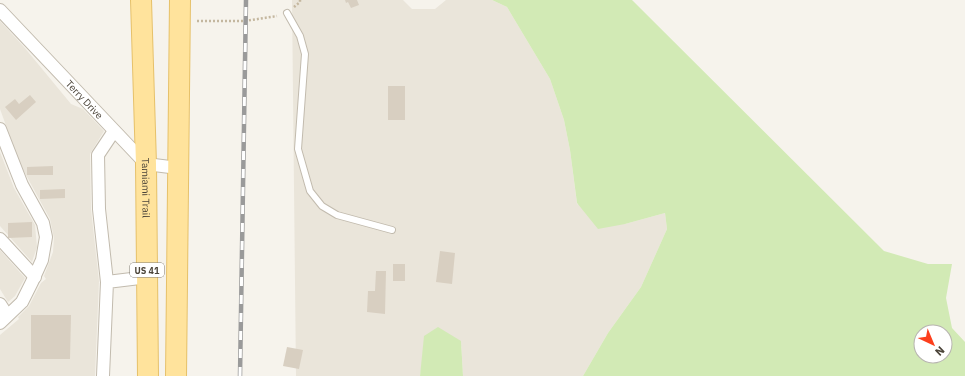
<svg xmlns="http://www.w3.org/2000/svg" width="965" height="376" font-family="'IBM Plex Sans',sans-serif">
<rect width="100%" height="100%" fill="#f6f3ec"/>
<!-- residential -->
<g fill="#eae5da">
<path d="M292 0H403L412 9H435L446 0H492L507 7 550 79 564 120 570 150 577 204 625 224 665 213 667 229 641 287 608 333 583 376H463L461 341 423 360 420 376H296Z"/>
<path d="M0 21 24 47 71 104 83 109 104 131 90 154 91 209 99 281 95 376H0V335L19 319 18 317 29 306 41 283 46 279 44 276 53 252 54 238 50 219 20 164 0 109Z"/>
<path d="M0 152 14 188 35 225 37 247 32 262 0 226Z"/>
<path d="M0 250 25 278 15 296 8 302 0 289Z"/>
</g>
<!-- green -->
<g fill="#d2eab5" fill-rule="evenodd">
<path d="M492 0H632L884 251 928 264H952L946 298 952 328 965 342V376H583L608 333 641 287 667 229 665 213 625 224 598 229 577 203 570 150 564 120 550 79 507 7ZM921 332H945V356H921Z"/>
<path d="M438 327 461 341 463 376H420L424 336Z"/>
</g>
<!-- building -->
<g fill="#d8cfc1">
<path d="M345 0H357L359 5 351 8 348 2 346 3Z"/>
<rect x="388" y="86" width="17" height="34"/>
<path d="M30 95 36 102 16 120 5 107 15 99 19 104Z"/>
<path d="M53 166V175H27V167Z"/>
<path d="M65 189V198L40 199V190Z"/>
<path d="M32 222V237L8 238V223Z"/>
<path d="M440 251 455 253 452 284 436 282Z"/>
<rect x="393" y="264" width="12" height="17"/>
<path d="M376 271H386L385 314 367 312 368 291H375Z"/>
<path d="M31 315H71L70 359H31Z"/>
<path d="M287 347 303 350 299 369 283 366Z"/>
</g>
<g fill="none" stroke-linecap="round" stroke-linejoin="round">
<defs>
<path id="lane" d="M287 13 300 36 305 54 298 149 310 191 322 206 337 215 392 230"/>
<g id="street">
<path id="s1" d="M0 10 146 164 178 168"/>
<path d="M0 129 22 185 43 223 46 237 42 260 32 282 22 302 0 323"/>
<path d="M0 239 35 277"/>
<path d="M107 282 99 209 98 155 114 131"/>
<path d="M0 304 7 315"/>
<path d="M103 376 107 282 148 277"/>
</g>
<g id="primary">
<path id="s2" d="M141 0 146 164 148 376"/>
<path d="M176 376 180 0"/>
</g>
</defs>
<!-- lane casing -->
<use href="#lane" stroke="#c2bbae" stroke-width="8"/>
<!-- street casing -->
<use href="#street" stroke="#c2bbae" stroke-width="14"/>
<!-- primary casing -->
<use href="#primary" stroke="#e6c16a" stroke-width="22"/>
<!-- path -->
<g stroke="#c4b79f" stroke-width="2.5" stroke-dasharray="2 2" stroke-linecap="butt">
<path d="M294 7 300 2V0"/>
<path d="M197 21H245L277 16"/>
</g>
<!-- lane -->
<use href="#lane" stroke="#fff" stroke-width="6"/>
<!-- street -->
<use href="#street" stroke="#fff" stroke-width="12"/>
<!-- primary -->
<use href="#primary" stroke="#ffe39c" stroke-width="20"/>
<defs>
<path id="rail" d="M240 376 246 0"/>
</defs>
<!-- rail casing -->
<use href="#rail" stroke="#9a9a9a" stroke-width="4.5"/>
<!-- rail -->
<use href="#rail" stroke="#fff" stroke-width="3" stroke-dasharray="9" stroke-linecap="butt"/>
</g>
<g text-anchor="middle" dominant-baseline="central" stroke-width="3.5" stroke-linejoin="round" paint-order="stroke">
<!-- shield labels -->
<rect fill="#fff" stroke="#817c74" stroke-width="1" x="130" y="263" width="34" height="14" rx="3"/>
<g font-size="9" font-weight="bold" fill="#4b4439">
<text x="147" y="270">US 41</text>
</g>
<!-- street labels -->
<g font-size="10" fill="#4b4439" stroke="#fff">
<text stroke="none"><textPath href="#s1" startOffset="123">Terry Drive</textPath></text>
<text stroke="none"><textPath href="#s2" startOffset="188">Tamiami Trail</textPath></text>
</g>
</g>
<!-- north arrow -->
<g transform="translate(933 344) rotate(136)"><circle r="19" fill="#ffffff" stroke="#b7b4b0"/>
<path d="M0-3L7 15L0 10L-7 15Z" fill="#fc3f1d"/>
<text y="-6" font-size="11" font-weight="bold" text-anchor="middle" fill="#4b4439">N</text>
</g>
</svg>
